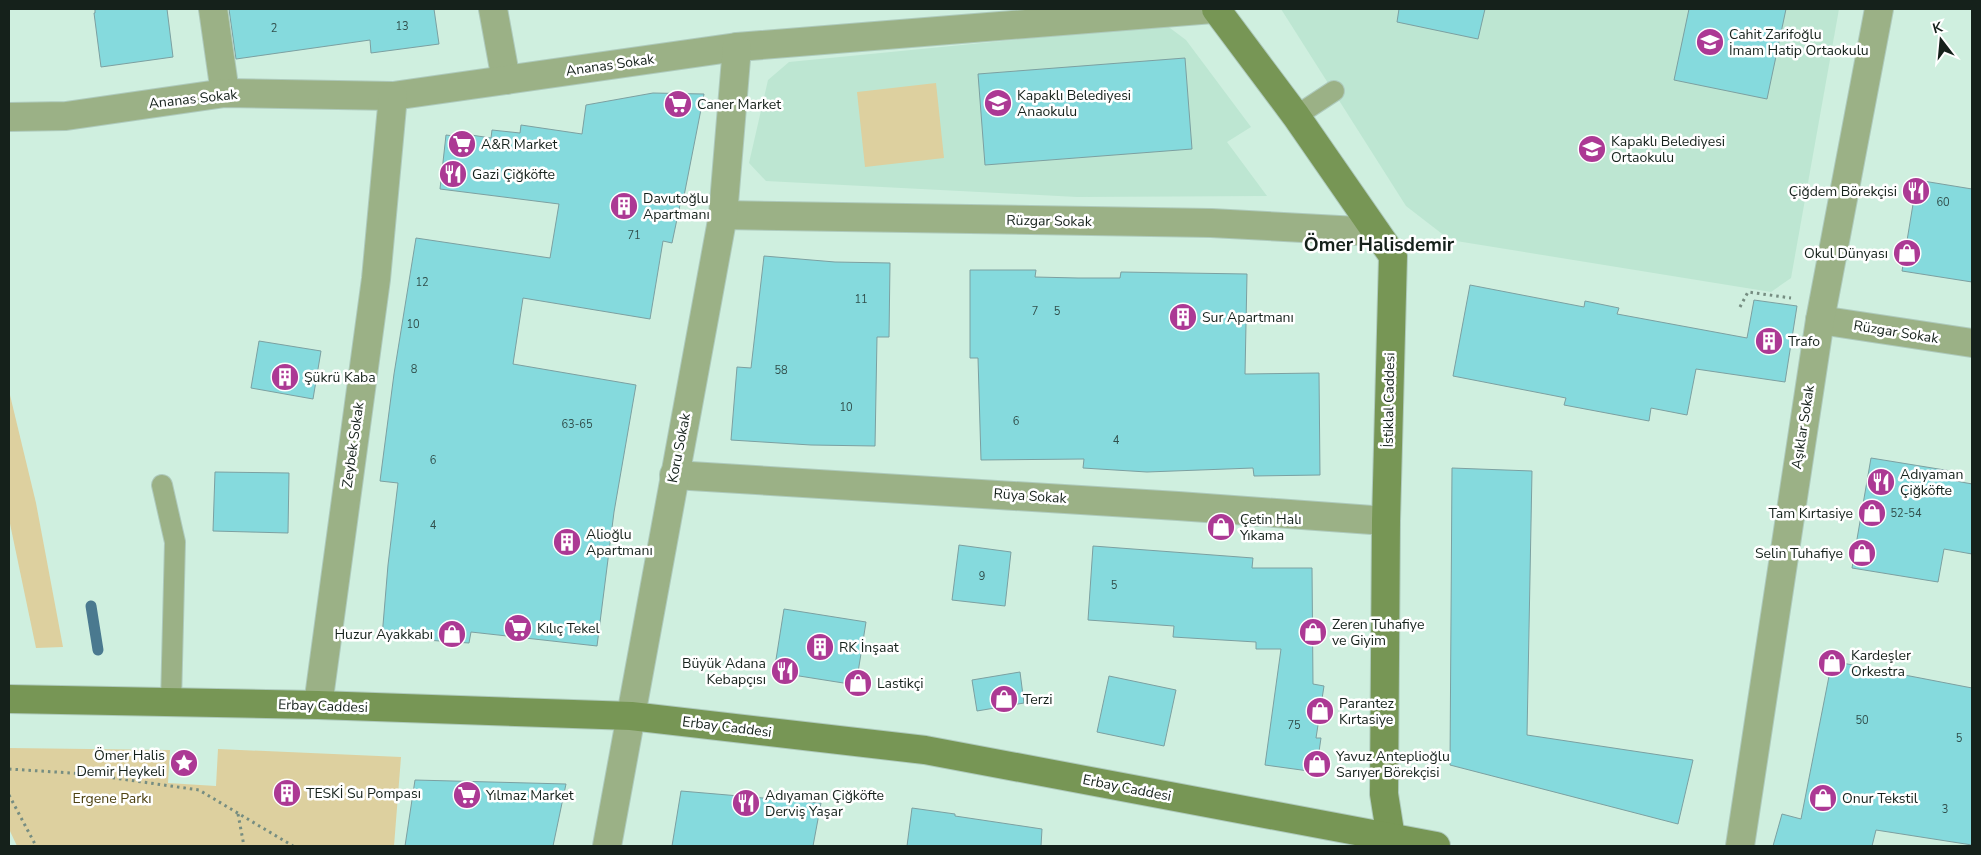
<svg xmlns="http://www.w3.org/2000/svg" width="1981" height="855" font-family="'Nunito Sans',sans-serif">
<rect width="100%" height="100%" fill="#cfefdf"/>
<!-- built -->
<g fill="#bde6d2">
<path d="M1281 9H1839L1791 278 1771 292 1450 240 1406 206Z"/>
<path d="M1166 25 1186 40 1251 127 1227 142 1267 196 1077 197 766 181 749 163 768 80 789 62Z"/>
</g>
<!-- green -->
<g fill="#ddd09f">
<path d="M936 83 944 158 865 167 857 92Z"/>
<path d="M9 391 36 503 63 647 36 648 9 519Z"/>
<path d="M9 748 170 750 168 783 216 786 218 749 401 757 394 846H17L9 829Z"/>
</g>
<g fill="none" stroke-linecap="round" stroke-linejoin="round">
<!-- stream -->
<path stroke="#4a798f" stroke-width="11" d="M91 606 98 650"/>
</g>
<!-- building -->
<g fill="#85dadd" stroke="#7ca0a1">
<path d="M95 9H167L173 57 101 67 94 13H95Z"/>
<path d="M229 9H434L439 44 371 53 370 40 236 59Z"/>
<path d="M1399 9H1485L1478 39 1397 22Z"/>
<path d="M1689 9H1786L1767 99 1674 80Z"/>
<path d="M1185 58 1192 149 985 165 978 74Z"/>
<path d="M653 93 704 94 683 201 681 200 672 243 663 241 650 319 523 298 513 364 636 385 614 512 597 646 471 632 469 643 382 637 388 565 398 483 380 481 394 374 416 238 550 258 559 204 440 189 446 135 470 138 471 135 491 138 492 130 520 133 521 125 582 134 586 105Z"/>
<path d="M1917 180 1972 189V282L1902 271Z"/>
<path d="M764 256 835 262 890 263 889 337H877L875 446 811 445 731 440 737 367 751 368Z"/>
<path d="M970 270H1036L1035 277 1078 278H1120L1121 272 1247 274 1245 374 1319 373 1320 475 1254 476 1253 468 1147 472 1083 468 1084 459 981 460 978 358H970Z"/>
<path d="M1470 285 1584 307 1585 301 1619 308 1617 314 1747 338 1754 300 1797 306 1785 382 1696 369 1687 415 1651 408 1649 421 1564 405 1566 398 1453 376Z"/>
<path d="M259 341 321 351 313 399 251 388Z"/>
<path d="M1871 458 1957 472 1956 481 1972 484V554L1944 549 1938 582 1852 568Z"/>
<path d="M1452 468 1532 471 1527 735 1693 760 1678 824 1450 765Z"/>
<path d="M215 472 289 473 288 533 213 531Z"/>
<path d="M959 545 1011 552 1005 606 952 600Z"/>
<path d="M1093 546 1253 558 1252 568H1312L1313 684 1324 686 1316 738H1321L1316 772 1265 765 1281 649H1256V642L1173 637 1174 626 1088 620Z"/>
<path d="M784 609 866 622 856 685 774 672Z"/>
<path d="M1832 661 1972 688V845L1876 830 1872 846H1773L1782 814 1801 819Z"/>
<path d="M1020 672 1024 703 977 711 972 680Z"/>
<path d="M1109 676 1176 690 1164 746 1097 732Z"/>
<path d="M415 780 566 784 553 846H405Z"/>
<path d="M681 791 821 803 813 846H672Z"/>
<path d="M912 808 955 814V816L1042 829 1041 846H907Z"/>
</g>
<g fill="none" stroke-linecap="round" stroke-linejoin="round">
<defs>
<g id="lane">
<path d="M1296 116 1334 91"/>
<path d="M162 485 175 542 171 703"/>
</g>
<g id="street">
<path d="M213 9 225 93"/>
<path d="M493 9 506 80"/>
<path d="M9 117 66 116 225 93 393 96 737 47 1213 9"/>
<path d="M723 215 1211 223 1376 232"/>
<path d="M1820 320 1972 343"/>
<path d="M674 475 1178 506 1386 521"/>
<path d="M318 705 376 279 393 96"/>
<path d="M607 846 723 215 737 47"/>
<path d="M1740 846 1820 320 1879 9"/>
</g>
<g id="secondary">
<path d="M1216 9 1296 116 1393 256 1386 521 1384 794 1391 838 1389 846"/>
<path d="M9 699 318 705 631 716 925 750 1436 846"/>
</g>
</defs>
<!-- lane casing -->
<use href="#lane" stroke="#aecabc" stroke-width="22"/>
<!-- street casing -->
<use href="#street" stroke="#aecabc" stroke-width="30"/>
<!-- secondary casing -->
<use href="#secondary" stroke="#aecabc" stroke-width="30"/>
<!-- path -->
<g stroke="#768d81" stroke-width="3" stroke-dasharray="2.5 4" stroke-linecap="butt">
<path d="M1740 307 1748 292 1791 298"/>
<path d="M9 769 86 774 199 790 293 846"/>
<path d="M9 795 36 846"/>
<path d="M238 814 244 846"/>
</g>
<!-- lane -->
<use href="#lane" stroke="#9bb186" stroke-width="20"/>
<!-- street -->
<use href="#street" stroke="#9bb186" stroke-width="28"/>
<!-- secondary -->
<use href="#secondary" stroke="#779655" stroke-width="28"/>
</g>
<!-- icons -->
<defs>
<symbol id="school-disc" viewBox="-11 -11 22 22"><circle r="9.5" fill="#ac3994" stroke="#fff"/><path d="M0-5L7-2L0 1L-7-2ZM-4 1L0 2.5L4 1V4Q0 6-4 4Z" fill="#fff"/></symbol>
<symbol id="supermarket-disc" viewBox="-11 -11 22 22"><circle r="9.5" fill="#ac3994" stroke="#fff"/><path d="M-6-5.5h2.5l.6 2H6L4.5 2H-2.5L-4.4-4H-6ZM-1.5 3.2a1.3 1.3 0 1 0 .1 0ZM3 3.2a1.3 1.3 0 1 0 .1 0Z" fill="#fff"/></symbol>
<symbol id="restaurant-disc" viewBox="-11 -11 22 22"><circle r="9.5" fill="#ac3994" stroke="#fff"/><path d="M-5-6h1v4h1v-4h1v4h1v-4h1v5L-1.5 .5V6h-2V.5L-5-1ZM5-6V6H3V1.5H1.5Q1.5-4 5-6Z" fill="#fff"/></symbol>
<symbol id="building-disc" viewBox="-11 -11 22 22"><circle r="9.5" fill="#ac3994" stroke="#fff"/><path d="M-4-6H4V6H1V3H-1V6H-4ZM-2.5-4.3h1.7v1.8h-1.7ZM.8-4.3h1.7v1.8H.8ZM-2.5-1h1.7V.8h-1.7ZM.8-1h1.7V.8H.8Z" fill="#fff"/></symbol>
<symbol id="shop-disc" viewBox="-11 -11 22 22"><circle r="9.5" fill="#ac3994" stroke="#fff"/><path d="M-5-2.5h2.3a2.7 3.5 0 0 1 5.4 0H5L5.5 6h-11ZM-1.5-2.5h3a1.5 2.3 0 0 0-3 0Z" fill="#fff"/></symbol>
<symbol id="sight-disc" viewBox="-11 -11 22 22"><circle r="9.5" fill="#ac3994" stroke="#fff"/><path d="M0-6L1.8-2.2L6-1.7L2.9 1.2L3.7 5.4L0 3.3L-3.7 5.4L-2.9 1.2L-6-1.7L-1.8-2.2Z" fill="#fff"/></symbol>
</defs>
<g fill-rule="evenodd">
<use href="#school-disc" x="1694" y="26" width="32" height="32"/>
<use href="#school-disc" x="982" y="87" width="32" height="32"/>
<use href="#supermarket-disc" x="662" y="88" width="32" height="32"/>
<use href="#supermarket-disc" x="446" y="128" width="32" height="32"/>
<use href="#school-disc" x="1576" y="133" width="32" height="32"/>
<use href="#restaurant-disc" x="437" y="158" width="32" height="32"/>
<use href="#restaurant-disc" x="1900" y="175" width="32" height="32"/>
<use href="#building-disc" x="608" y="190" width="32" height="32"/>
<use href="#shop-disc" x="1891" y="237" width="32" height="32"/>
<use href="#building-disc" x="1167" y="301" width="32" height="32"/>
<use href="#building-disc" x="1753" y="325" width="32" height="32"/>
<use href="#building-disc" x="269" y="361" width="32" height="32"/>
<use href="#restaurant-disc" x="1865" y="466" width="32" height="32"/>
<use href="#shop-disc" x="1856" y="497" width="32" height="32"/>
<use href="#shop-disc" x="1205" y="511" width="32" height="32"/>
<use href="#building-disc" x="551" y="526" width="32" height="32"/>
<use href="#shop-disc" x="1846" y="537" width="32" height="32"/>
<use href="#supermarket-disc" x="502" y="612" width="32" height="32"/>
<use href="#shop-disc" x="1297" y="616" width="32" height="32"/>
<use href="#shop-disc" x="436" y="618" width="32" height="32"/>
<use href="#building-disc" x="804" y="631" width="32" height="32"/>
<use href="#shop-disc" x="1816" y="647" width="32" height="32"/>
<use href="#restaurant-disc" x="769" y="655" width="32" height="32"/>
<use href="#shop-disc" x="842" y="667" width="32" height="32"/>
<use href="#shop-disc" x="988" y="683" width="32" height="32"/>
<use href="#shop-disc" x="1304" y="695" width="32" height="32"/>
<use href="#sight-disc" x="168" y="747" width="32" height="32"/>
<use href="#shop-disc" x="1301" y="748" width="32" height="32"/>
<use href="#building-disc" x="271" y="777" width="32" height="32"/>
<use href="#supermarket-disc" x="451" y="779" width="32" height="32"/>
<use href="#shop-disc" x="1807" y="782" width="32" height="32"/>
<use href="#restaurant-disc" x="730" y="787" width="32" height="32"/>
</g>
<g text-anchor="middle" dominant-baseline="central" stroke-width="5" stroke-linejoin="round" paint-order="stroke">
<!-- number labels -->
<g font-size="11" fill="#314f4c">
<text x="402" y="26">13</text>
<text x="274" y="28">2</text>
<text x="1943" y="202">60</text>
<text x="634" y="235">71</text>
<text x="422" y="282">12</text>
<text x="861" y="299">11</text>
<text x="1035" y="311">7</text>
<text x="1057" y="311">5</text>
<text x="413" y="324">10</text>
<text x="414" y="369">8</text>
<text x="781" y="370">58</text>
<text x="846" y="407">10</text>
<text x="1016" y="421">6</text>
<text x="577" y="424">63-65</text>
<text x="1116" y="440">4</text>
<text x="433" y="460">6</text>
<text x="1906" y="513">52-54</text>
<text x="433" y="525">4</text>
<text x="982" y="576">9</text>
<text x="1114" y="585">5</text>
<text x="1862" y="720">50</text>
<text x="1294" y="725">75</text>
<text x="1959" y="738">5</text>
<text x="1945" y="809">3</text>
</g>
<!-- poi labels -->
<g font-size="14" fill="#15211b" stroke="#fff" text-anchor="start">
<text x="1729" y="34">Cahit Zarifoğlu<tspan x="1729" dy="16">İmam Hatip Ortaokulu</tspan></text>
<text x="1017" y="95">Kapaklı Belediyesi<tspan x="1017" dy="16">Anaokulu</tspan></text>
<text x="697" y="104">Caner Market</text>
<text x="1611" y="141">Kapaklı Belediyesi<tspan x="1611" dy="16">Ortaokulu</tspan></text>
<text x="481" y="144">A&amp;R Market</text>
<text x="472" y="174">Gazi Çiğköfte</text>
<text x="1897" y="191" text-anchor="end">Çiğdem Börekçisi</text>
<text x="643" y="198">Davutoğlu<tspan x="643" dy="16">Apartmanı</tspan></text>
<text x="1888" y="253" text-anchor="end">Okul Dünyası</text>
<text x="1202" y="317">Sur Apartmanı</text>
<text x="1788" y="341">Trafo</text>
<text x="304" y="377">Şükrü Kaba</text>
<text x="1900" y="474">Adıyaman<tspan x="1900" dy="16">Çiğköfte</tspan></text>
<text x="1853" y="513" text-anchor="end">Tam Kırtasiye</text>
<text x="1240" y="519">Çetin Halı<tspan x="1240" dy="16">Yıkama</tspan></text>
<text x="586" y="534">Alioğlu<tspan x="586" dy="16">Apartmanı</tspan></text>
<text x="1843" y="553" text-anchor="end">Selin Tuhafiye</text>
<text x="1332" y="624">Zeren Tuhafiye<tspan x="1332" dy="16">ve Giyim</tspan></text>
<text x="537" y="628">Kılıç Tekel</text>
<text x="433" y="634" text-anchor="end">Huzur Ayakkabı</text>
<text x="839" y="647">RK İnşaat</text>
<text x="1851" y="655">Kardeşler<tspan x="1851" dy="16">Orkestra</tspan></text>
<text x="766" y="663" text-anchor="end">Büyük Adana<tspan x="766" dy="16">Kebapçısı</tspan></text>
<text x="877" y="683">Lastikçi</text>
<text x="1023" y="699">Terzi</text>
<text x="1339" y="703">Parantez<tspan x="1339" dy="16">Kırtasiye</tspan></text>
<text x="165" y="755" text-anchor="end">Ömer Halis<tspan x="165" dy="16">Demir Heykeli</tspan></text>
<text x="1336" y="756">Yavuz Anteplioğlu<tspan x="1336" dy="16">Sarıyer Börekçisi</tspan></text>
<text x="306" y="793">TESKİ Su Pompası</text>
<text x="486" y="795">Yılmaz Market</text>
<text x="765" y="795">Adıyaman Çiğköfte<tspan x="765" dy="16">Derviş Yaşar</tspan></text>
<text x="1842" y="798">Onur Tekstil</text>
</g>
<!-- street labels -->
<g font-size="14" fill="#15211b" stroke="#fff">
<text transform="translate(610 65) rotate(-8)">Ananas Sokak</text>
<text transform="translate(193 99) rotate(-6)">Ananas Sokak</text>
<text transform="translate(1049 221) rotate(1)">Rüzgar Sokak</text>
<text transform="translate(1896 332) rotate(9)">Rüzgar Sokak</text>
<text transform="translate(1389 400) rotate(-89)">İstiklal Caddesi</text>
<text transform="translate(1803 427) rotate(-81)">Aşıklar Sokak</text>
<text transform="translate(353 445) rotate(-82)">Zeybek Sokak</text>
<text transform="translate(679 448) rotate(-79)">Koru Sokak</text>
<text transform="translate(1030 496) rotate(4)">Rüya Sokak</text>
<text transform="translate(323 706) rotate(2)">Erbay Caddesi</text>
<text transform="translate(727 727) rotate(7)">Erbay Caddesi</text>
<text transform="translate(1127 788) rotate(11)">Erbay Caddesi</text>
</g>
<!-- park labels -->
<g font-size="14" fill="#4e4212" stroke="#fff">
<text x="112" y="798">Ergene Parkı</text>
</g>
<!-- district labels -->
<g font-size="19" font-weight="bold" fill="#15211b" stroke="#fff">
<text x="1379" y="245">Ömer Halisdemir</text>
</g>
</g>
<!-- border -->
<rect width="1981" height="855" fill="none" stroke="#15211b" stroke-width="20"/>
<!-- north arrow -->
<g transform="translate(1941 40) rotate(344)" stroke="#ffffff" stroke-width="4" paint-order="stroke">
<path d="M0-4L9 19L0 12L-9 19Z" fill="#15211b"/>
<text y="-8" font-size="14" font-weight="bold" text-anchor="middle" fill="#15211b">K</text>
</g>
</svg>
